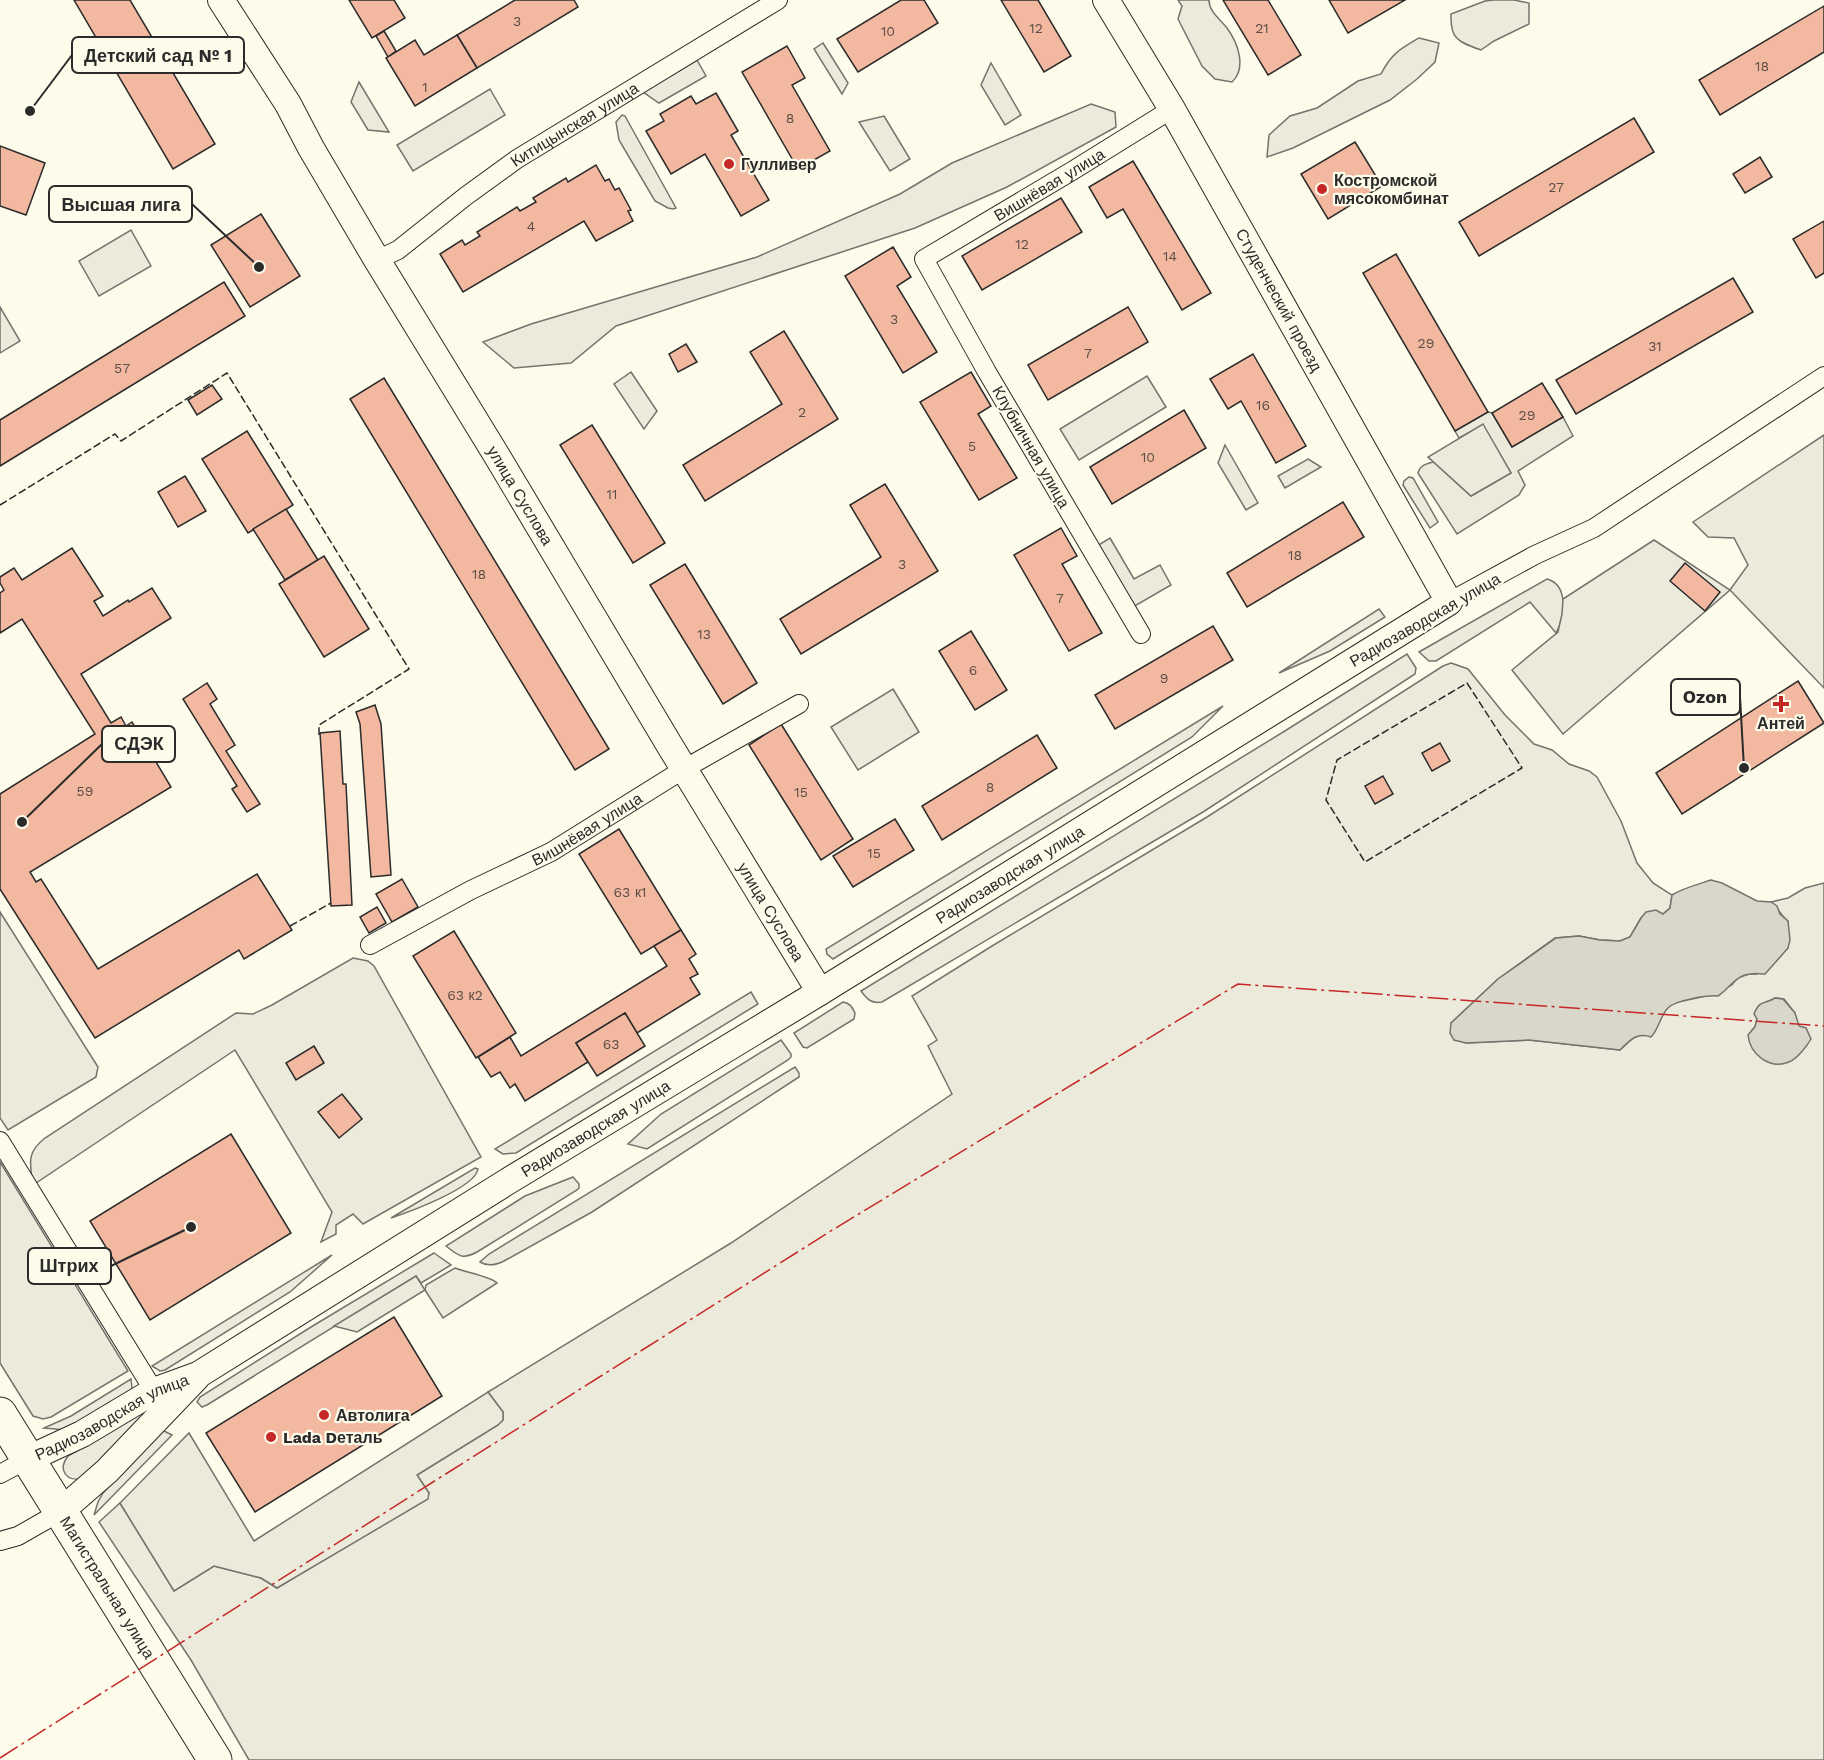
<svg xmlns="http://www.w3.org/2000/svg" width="1824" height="1760" font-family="'Work Sans',sans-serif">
<rect width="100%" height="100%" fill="#fdfbea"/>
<!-- green -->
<g fill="#ecebdb" stroke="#74746e" stroke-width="1.5" fill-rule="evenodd">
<path d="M1178 0H1209C1209 12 1220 19 1227 28 1238 43 1247 68 1232 82L1215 79 1202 66 1178 19 1182 6Z"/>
<path d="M1494 0H1514L1529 3V24L1494 41 1481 50C1459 42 1450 40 1451 14L1485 1Z"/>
<path d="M1419 38 1439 43 1435 62 1417 79 1390 100 1293 148 1267 157 1269 135 1290 116 1317 108 1358 81 1381 74C1391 54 1400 49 1419 38Z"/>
<path d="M1091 104 1115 112 1116 127 1007 187 915 228 616 326 571 363 514 368 483 342 531 324 757 257 900 194 952 163Z"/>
<path d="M622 115 625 116 676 208 673 209 668 208 655 201 619 140 616 122Z"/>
<path d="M131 230 151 266 99 296 79 261Z"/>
<path d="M0 307 20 341 0 353Z"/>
<path d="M1488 412 1492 413 1512 447 1563 417 1573 436 1518 471 1525 485 1519 495 1457 534 1418 473C1420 465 1426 464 1434 462L1471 496 1511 473 1483 425 1459 438 1455 431Z"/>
<path d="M1824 435V688L1730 590 1748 565 1734 538 1708 537 1693 522Z"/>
<path d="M1409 477 1413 478 1438 522 1430 528 1403 485 1404 481Z"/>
<path d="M1547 579C1569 585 1565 617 1556 633L1530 602 1436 661H1429L1419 652Z"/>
<path d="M1379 609 1385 617 1330 651 1279 673Z"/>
<path d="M1407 654 1416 668 1415 674 1203 812 882 1002C871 1004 867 999 861 991L1288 729Z"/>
<path d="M1451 663 1468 669 1505 715 1534 744 1552 750 1569 764 1589 771 1597 777 1621 821 1637 863 1653 883 1672 895 1670 908 1663 914 1641 918 1630 937 1620 941 1600 940 1579 936 1555 938 1498 979 1451 1023 1466 1043 1529 1040 1620 1050 1635 1036 1644 1034 1667 1008 1674 1003 1710 995 1732 985 1737 978 1749 974H1757L1777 960 1788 948V921C1780 915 1778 907 1771 902L1788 898 1805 888 1824 883V1760H249L191 1660 99 1522 120 1503 174 1591 214 1566 261 1578 277 1588 429 1493 417 1475 498 1425 503 1420V1412L488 1392 731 1243 952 1094 928 1046 937 1040 912 996 992 946 1207 817 1443 666ZM1775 998 1784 999 1795 1013 1796 1021 1807 1045 1804 1048 1752 1030 1755 1027 1757 1019Z"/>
<path d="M893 689 919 732 858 770 831 727Z"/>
<path d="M1223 706 1192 737 833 959 827 954 826 949Z"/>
<path d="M353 958 368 961 374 966 481 1157 363 1224 353 1214 336 1225V1234L321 1242 332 1212 235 1050 33 1185C30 1163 26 1153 45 1138L236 1013 253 1014 272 1005Z"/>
<path d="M751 992 758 1004 516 1153 503 1154 495 1149Z"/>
<path d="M843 1002C850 1003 852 1007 855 1013L854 1019 807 1048 803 1047 794 1033Z"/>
<path d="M781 1040 791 1054V1057L788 1060 647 1149 628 1144 661 1114Z"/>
<path d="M795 1067 799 1073V1077L592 1212 504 1261C496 1265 488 1267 480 1262L489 1254Z"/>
<path d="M0 1162 128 1371 51 1417 43 1419 33 1416 0 1363Z"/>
<path d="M475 1168 478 1169C475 1188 409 1212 391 1218Z"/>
<path d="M573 1177 579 1184V1188L577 1190 477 1252C462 1260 459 1256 446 1246L525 1196Z"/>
<path d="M434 1253 451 1265 421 1283 416 1276 207 1405 202 1407 197 1402 200 1397 311 1327Z"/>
<path d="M332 1255 290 1292 165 1370 160 1371 152 1366Z"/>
<path d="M455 1268C465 1272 492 1277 497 1283L443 1318 425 1290 426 1285Z"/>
<path d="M131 1379 132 1388 128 1395 66 1430 44 1428 71 1416Z"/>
<path d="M152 1407 83 1478C67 1483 57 1470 68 1456Z"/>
<path d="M164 1431 172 1435 94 1515 98 1502 103 1493 159 1433Z"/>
</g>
<!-- parking -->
<g fill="#eceadb" stroke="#74746e" stroke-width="1.5">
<path d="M823 43 848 83 842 94 814 49Z"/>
<path d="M697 60 706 76 659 103 643 92Z"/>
<path d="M991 63 1021 115 1005 125 981 85Z"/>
<path d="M359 82 389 132 368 130 351 102Z"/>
<path d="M490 89 505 115 413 171 397 145Z"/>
<path d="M884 116 910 159 890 171 859 122Z"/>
<path d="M631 372 657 411 644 429 614 384Z"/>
<path d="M1147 376 1166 407 1079 460 1060 429Z"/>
<path d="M1483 424 1511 473 1471 496 1428 457Z"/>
<path d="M1225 445 1258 503 1246 510 1218 463Z"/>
<path d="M1308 459 1321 467 1285 488 1278 476Z"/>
<path d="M1110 538 1134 579 1160 565 1171 585 1133 607 1097 546Z"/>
<path d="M1654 540 1730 590 1563 734 1512 670 1558 632 1562 614 1563 599Z"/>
<path d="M0 912 98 1067 96 1077 8 1130 0 1118Z"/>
<path d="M416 1276 425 1290 357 1332 334 1326Z"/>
<path d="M488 1392 503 1412V1420L498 1425 417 1475 429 1493 428 1499 277 1588 261 1578 214 1566 174 1591 120 1503 189 1433 254 1541Z"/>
</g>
<!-- water -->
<g fill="#d8d7c9" stroke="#74746e" stroke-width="1.5">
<path d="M1711 880 1722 883 1757 901 1771 902 1777 906 1780 914 1788 921 1790 940 1788 948 1765 974C1760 974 1755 973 1750 974 1736 975 1729 989 1718 996 1708 995 1675 1000 1668 1008 1660 1016 1659 1029 1651 1037 1637 1032 1630 1040 1620 1050L1529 1040 1466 1043 1454 1040 1450 1033 1451 1023 1498 979 1556 938 1579 936 1600 940 1620 941 1630 937 1641 918 1646 912 1656 910 1663 914 1670 908 1672 895C1683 888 1699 884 1711 880Z"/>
<path d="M1775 998 1783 999 1795 1013 1799 1026 1806 1028 1811 1039C1807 1046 1797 1059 1789 1062 1769 1070 1750 1054 1748 1035L1755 1027 1757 1019 1754 1014C1760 999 1764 1005 1775 998Z"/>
</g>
<!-- building -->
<g fill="#f2b8a0" stroke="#2b2b2b" stroke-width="1.5">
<path d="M74 0H130L215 144 173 169Z"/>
<path d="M349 0H394L405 18 372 38Z"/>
<path d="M515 0H574L578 7 477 68 457 35Z"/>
<path d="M901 0H924L938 23 858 72 837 39Z"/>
<path d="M1001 0H1038L1071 56 1044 72Z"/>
<path d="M1223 0H1268L1301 55 1268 75Z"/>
<path d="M1329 0H1405L1348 33Z"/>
<path d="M1824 6V52L1720 115 1699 80Z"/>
<path d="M384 31 396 51 388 57 376 36Z"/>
<path d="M457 35 477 68 415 106 386 58 415 40 424 55Z"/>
<path d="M787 46 805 78 792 85 830 151 798 169 742 72Z"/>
<path d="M716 93 738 131 731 135 769 200 741 216 705 154 671 174 646 131 664 121 660 114 691 96 696 104Z"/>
<path d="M1634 118 1654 152 1479 256 1459 222Z"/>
<path d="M1355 142 1382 186 1328 219 1301 174Z"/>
<path d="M0 146 45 163 26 215 0 206Z"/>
<path d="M1760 157 1772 177 1745 193 1733 174Z"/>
<path d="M1133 161 1211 293 1182 310 1123 209 1107 218 1089 187Z"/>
<path d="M596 165 605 181 609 179 615 190 619 188 631 210 628 211 633 221 596 241 584 221 463 292 440 254 462 240 465 245 480 236 477 232 517 207 520 211 536 202 533 198 566 178 568 182Z"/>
<path d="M1061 198 1082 232 982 290 962 256Z"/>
<path d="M261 214 300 276 250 307 211 245Z"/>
<path d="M1824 221V273L1816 278 1793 239Z"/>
<path d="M893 247 911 277 897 286 937 352 903 373 845 276Z"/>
<path d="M1396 254 1488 412 1455 431 1363 273Z"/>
<path d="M1733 278 1753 312 1576 414 1556 380Z"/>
<path d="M224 282 245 316 0 466V420Z"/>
<path d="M1128 307 1148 342 1048 400 1028 365Z"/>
<path d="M784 331 838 419 705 501 683 465 782 404 750 352Z"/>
<path d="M686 344 697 362 678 372 669 354Z"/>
<path d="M1253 354 1306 446 1276 463 1241 401 1228 409 1210 379Z"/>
<path d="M971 372 991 406 978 414 1017 478 979 500 920 402Z"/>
<path d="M384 378 609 749 575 770 350 399Z"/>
<path d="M1542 383 1563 417 1512 447 1492 413Z"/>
<path d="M212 385 222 399 197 415 188 400Z"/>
<path d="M1184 410 1206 448 1112 504 1090 467Z"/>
<path d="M592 425 665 543 633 563 560 445Z"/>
<path d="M247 431 293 505 248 533 202 459Z"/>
<path d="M185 476 206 511 178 527 158 492Z"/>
<path d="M885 484 938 571 801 654 780 619 881 557 850 505Z"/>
<path d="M1343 502 1364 537 1247 607 1227 573Z"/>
<path d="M286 509 318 560 285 580 253 529Z"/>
<path d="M1061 528 1077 556 1062 564 1102 633 1069 651 1014 555Z"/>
<path d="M72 548 103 596 94 601 103 616 128 600 129 602 152 588 171 618 81 674 111 723 121 717 126 726 132 722 171 787 30 872 36 882 41 879 98 969 257 874 292 930 244 959 239 950 95 1038 0 889V794L95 734 22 619 0 633V593L4 590 0 583V577L14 568 22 580Z"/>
<path d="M324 556 369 629 324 657 279 584Z"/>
<path d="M1685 563 1720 592 1705 611 1670 581Z"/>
<path d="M685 564 757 683 723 704 650 585Z"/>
<path d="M1213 626 1233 660 1115 729 1095 695Z"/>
<path d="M971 631 1007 690 975 710 939 651Z"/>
<path d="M1798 681 1824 723 1682 814 1656 773Z"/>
<path d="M207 683 217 699 210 704 235 745 226 751 260 804 247 812 232 789 237 786 183 699Z"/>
<path d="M375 705 381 724 391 875 371 877 360 724 356 712Z"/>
<path d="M781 724 853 839 821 860 749 745Z"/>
<path d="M340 731 343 784H346L352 905 331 906 320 733Z"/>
<path d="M1037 735 1057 768 942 840 922 806Z"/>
<path d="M1440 743 1450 761 1432 771 1422 753Z"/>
<path d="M1383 776 1393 794 1375 804 1365 786Z"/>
<path d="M895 819 914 850 853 887 833 856Z"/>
<path d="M619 829 681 930 641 954 579 854Z"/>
<path d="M402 879 418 907 392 922 376 894Z"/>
<path d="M377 907 386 923 369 933 360 917Z"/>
<path d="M681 930 696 954 689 959 698 974 690 978 700 994 637 1033 625 1013 576 1043 588 1062 525 1101 515 1084 510 1088 500 1072 491 1077 478 1057 510 1037 521 1056 667 966 654 946Z"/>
<path d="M454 931 516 1033 476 1058 413 956Z"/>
<path d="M625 1013 645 1046 597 1076 576 1043Z"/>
<path d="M314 1046 324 1063 296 1080 286 1063Z"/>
<path d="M342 1094 362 1119 339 1138 318 1112Z"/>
<path d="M231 1134 291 1233 150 1320 90 1221Z"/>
<path d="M394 1317 442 1396 255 1512 206 1433Z"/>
</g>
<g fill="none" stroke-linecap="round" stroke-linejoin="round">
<defs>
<g id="street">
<path id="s1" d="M377 260 398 250 466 196 517 159 778 0"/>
<path d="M1449 602 1535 555 1594 528 1824 376"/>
<path id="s2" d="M1141 634 987 372 924 259 1072 171 1172 109"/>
<path id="s3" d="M370 945 471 890 551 852 684 769 799 704"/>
<path d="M0 1141 154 1391"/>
<path d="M0 1474 28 1459"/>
<path d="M0 1541 18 1536 60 1512"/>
</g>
<g id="secondary">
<path id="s4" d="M221 0 288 104 311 148 377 260 497 456 670 746 820 992"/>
<path id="s5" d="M28 1459 82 1434 154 1391 198 1375 505 1183 820 992 1449 602 1172 109 1106 0"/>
<path d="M60 1512 107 1471 196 1378"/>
</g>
<g id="highway">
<path id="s6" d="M0 1414 215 1760"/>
</g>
</defs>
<!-- street casing -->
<use href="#street" stroke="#2b2b2b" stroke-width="20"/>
<!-- secondary casing -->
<use href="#secondary" stroke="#2b2b2b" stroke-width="28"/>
<!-- highway casing -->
<use href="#highway" stroke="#2b2b2b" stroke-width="35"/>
<!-- street -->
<use href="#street" stroke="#fdfbea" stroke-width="18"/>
<!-- secondary -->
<use href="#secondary" stroke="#fdfbea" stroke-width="26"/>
<!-- highway -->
<use href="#highway" stroke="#fdfbea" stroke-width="33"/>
<!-- fence -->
<g stroke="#2b2b2b" stroke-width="1.5" stroke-dasharray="8 3" stroke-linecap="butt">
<path d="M0 505 115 434 121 441 227 373 409 669 319 725V735"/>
<path d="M1467 683 1522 768 1365 862 1326 800 1337 760Z"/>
<path d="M290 926 331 903"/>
</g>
<!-- power -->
<path stroke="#c62828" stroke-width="1.5" stroke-dasharray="21 4.5 3 4.5" stroke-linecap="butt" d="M0 1758 433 1482 834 1229 1238 984 1824 1026"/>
</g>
<!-- markers -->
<g fill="#c62828" stroke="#fdfbea" stroke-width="2">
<circle cx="729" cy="164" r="6"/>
<circle cx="1322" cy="189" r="6"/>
<path d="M1778 695h6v6h6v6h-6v6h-6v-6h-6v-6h6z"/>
<circle cx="324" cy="1415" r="6"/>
<circle cx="271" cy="1437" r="6"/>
</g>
<g text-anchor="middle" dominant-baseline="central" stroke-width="4.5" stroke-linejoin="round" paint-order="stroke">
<!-- number labels -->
<g font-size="14" fill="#5d4e48">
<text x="517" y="21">3</text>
<text x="1036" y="28">12</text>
<text x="1262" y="28">21</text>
<text x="888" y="31">10</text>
<text x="1762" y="66">18</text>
<text x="425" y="87">1</text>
<text x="790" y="118">8</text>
<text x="1556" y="187">27</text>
<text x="531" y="226">4</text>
<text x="1022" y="244">12</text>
<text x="1170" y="256">14</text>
<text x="894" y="319">3</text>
<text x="1426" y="343">29</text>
<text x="1655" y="346">31</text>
<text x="1088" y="353">7</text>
<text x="122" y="368">57</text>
<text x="1263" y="405">16</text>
<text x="802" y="412">2</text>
<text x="1527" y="415">29</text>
<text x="972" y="446">5</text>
<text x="1148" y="457">10</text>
<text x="612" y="494">11</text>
<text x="1295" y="555">18</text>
<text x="902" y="564">3</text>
<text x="479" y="574">18</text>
<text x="1060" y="598">7</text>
<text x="704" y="634">13</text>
<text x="973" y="670">6</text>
<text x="1164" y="678">9</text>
<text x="990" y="787">8</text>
<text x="85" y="791">59</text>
<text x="801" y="792">15</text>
<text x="874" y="853">15</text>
<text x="630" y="892">63 к1</text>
<text x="465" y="995">63 к2</text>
<text x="611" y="1044">63</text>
</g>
<!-- street labels -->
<g font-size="16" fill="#2b2b2b" stroke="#fdfbea">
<text stroke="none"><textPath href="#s1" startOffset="240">Китицынская улица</textPath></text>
<text stroke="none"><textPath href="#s2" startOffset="579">Вишнёвая улица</textPath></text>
<text transform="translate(1279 300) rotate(61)">Студенческий проезд</text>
<text transform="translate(1031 447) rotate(60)">Клубничная улица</text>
<text stroke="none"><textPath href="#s4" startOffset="579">улица Суслова</textPath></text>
<text transform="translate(1425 620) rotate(-30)">Радиозаводская улица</text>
<text stroke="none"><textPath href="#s3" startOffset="246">Вишнёвая улица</textPath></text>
<text stroke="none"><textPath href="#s5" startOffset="1144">Радиозаводская улица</textPath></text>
<text stroke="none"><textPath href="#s4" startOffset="1065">улица Суслова</textPath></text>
<text stroke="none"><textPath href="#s5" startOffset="658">Радиозаводская улица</textPath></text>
<text stroke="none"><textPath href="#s5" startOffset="94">Радиозаводская улица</textPath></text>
<text stroke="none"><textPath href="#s6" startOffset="204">Магистральная улица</textPath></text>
</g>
<!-- poi labels -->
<g font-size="16" font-weight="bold" fill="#2b2b2b" stroke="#fdfbea" text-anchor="start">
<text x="741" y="164">Гулливер</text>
<text x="1334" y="180">Костромской<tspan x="1334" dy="18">мясокомбинат</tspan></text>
<text x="1781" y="723" text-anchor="middle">Антей</text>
<text x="336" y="1415">Автолига</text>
<text x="283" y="1437">Lada Dеталь</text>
</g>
</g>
<!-- callouts -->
<path fill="none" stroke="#2b2b2b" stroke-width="2" d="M30 111L72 55M259 267L192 204M1744 768L1740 697M22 822L102 744M191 1227L111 1266"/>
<g fill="#2b2b2b" stroke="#fdfbea" stroke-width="2">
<circle cx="30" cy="111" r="6"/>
<circle cx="259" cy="267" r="6"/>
<circle cx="1744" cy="768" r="6"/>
<circle cx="22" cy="822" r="6"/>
<circle cx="191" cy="1227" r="6"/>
</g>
<g fill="#fdfbea" stroke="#2b2b2b" stroke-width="2">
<rect x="72" y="37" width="172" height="36" rx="6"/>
<rect x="49" y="186" width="143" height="36" rx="6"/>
<rect x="1671" y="679" width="69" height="36" rx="6"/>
<rect x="102" y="726" width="73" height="36" rx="6"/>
<rect x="28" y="1248" width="83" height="36" rx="6"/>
</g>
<g font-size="18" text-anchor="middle" font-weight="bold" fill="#2b2b2b">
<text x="158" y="62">Детский сад № 1</text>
<text x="121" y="211">Высшая лига</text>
<text x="1705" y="703">Ozon</text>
<text x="139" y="750">СДЭК</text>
<text x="69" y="1272">Штрих</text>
</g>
</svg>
